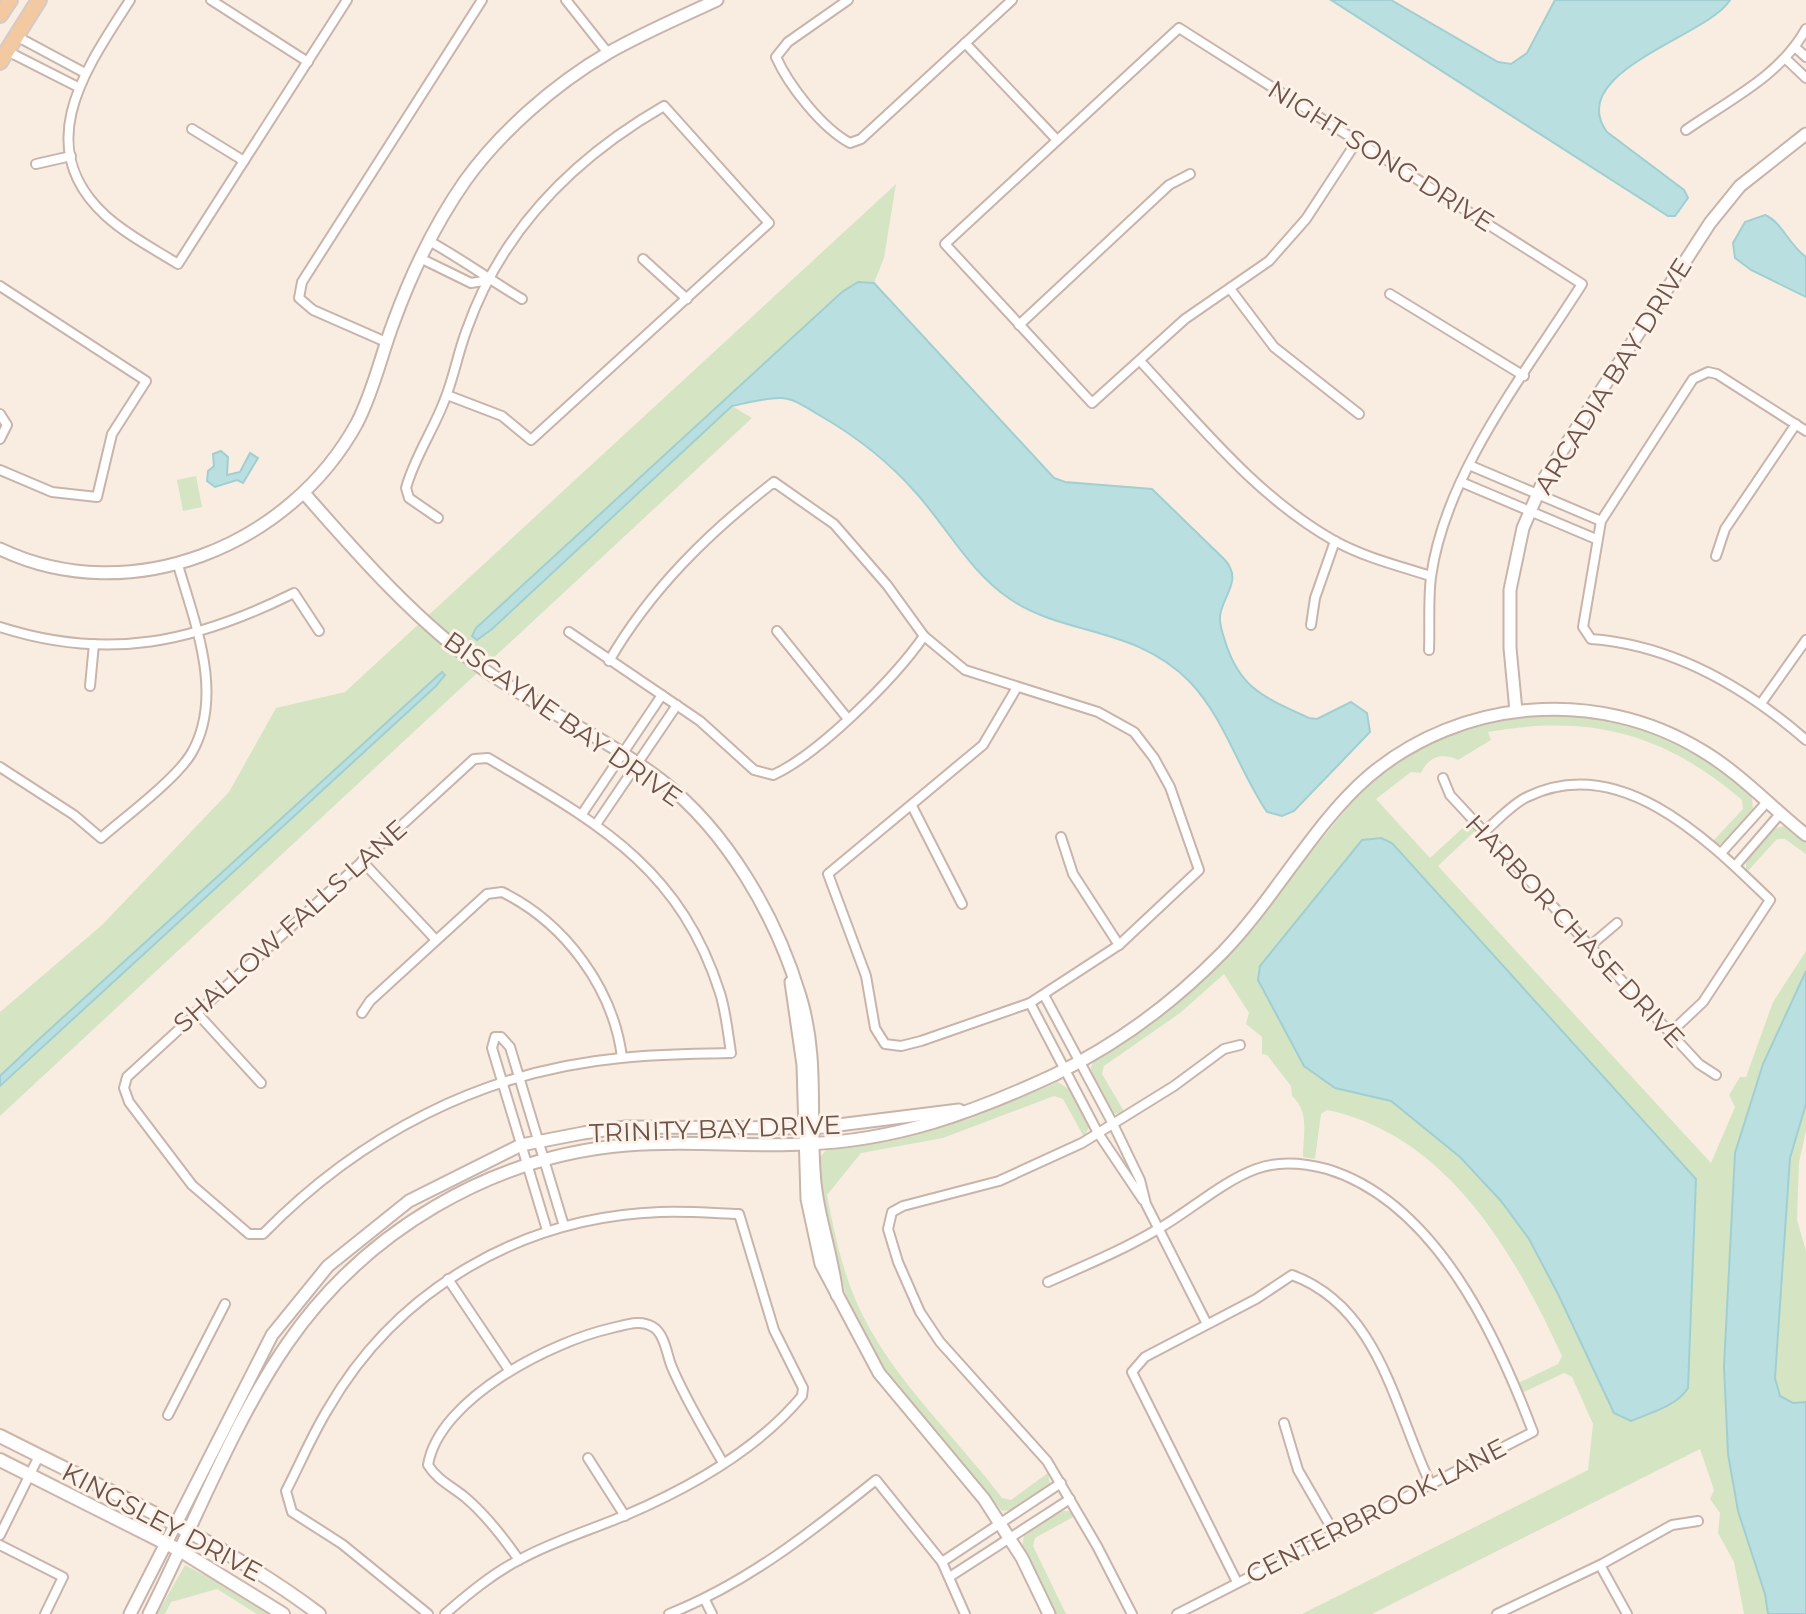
<svg xmlns="http://www.w3.org/2000/svg" width="1806" height="1614" font-family="Montserrat,sans-serif">
<rect width="100%" height="100%" fill="#f9ede2"/>
<!-- green -->
<g fill="#d5e5c3">
<path d="M896 184 884 258 874 283 858 282 842 292 476 628 477 640 732 406 752 418 0 1116V1012L102 925 229 792 276 708 345 692Z"/>
<path d="M196 476 202 507 183 511 177 480Z"/>
<path d="M1535 715C1624 715 1687 736 1752 797L1753 809 1724 843 1716 845 1712 842 1743 809 1742 800C1664 733 1589 714 1488 732L1491 740 1458 760C1442 752 1428 757 1421 773L1411 772 1376 799 1430 858 1468 823 1475 831 1438 866 1711 1163 1735 1107 1729 1095 1740 1077H1746L1773 1002 1806 951V1131L1799 1162 1797 1220 1806 1251V1614H1744L1734 1562 1718 1533 1720 1513 1710 1499 1714 1490 1700 1449 1372 1614H1302L1588 1470 1593 1424 1572 1377 1564 1373 1522 1393 1518 1383 1558 1364 1562 1356C1514 1252 1447 1135 1327 1110L1321 1114 1315 1159 1303 1157C1303 1135 1310 1112 1292 1096L1291 1086 1267 1055 1262 1054V1037L1246 1024 1249 1013 1224 974 1180 1013 1104 1066 1102 1074 1125 1113 1115 1114 1111 1110 1090 1070 1094 1060 1165 1012 1220 963 1362 790 1389 769 1427 745 1456 733 1498 719Z"/>
<path d="M1784 826 1806 843V854L1785 839H1777L1746 873V860L1773 829Z"/>
<path d="M1058 1082 1069 1089 1089 1127 1084 1137 1063 1099 1054 1096 943 1138 861 1153 827 1195C835 1237 844 1279 864 1318 899 1386 957 1438 1002 1498L1011 1500 1048 1473 1050 1485 1012 1510 1002 1511 901 1393 862 1334 848 1302 824 1219 819 1158 827 1149 874 1143 969 1119Z"/>
<path d="M1060 1511H1071L1075 1516 1035 1538 1033 1546 1066 1614H1055L1022 1547 1024 1535Z"/>
<path d="M185 1565 245 1596 269 1614H257L217 1589 171 1602 165 1614H157Z"/>
</g>
<!-- water -->
<g fill="#b9dfe0" stroke="#a1cfd1" stroke-width="2">
<path d="M1331 0H1391L1498 62 1511 64 1527 53 1555 0H1730C1709 36 1563 72 1607 132L1684 190 1688 198 1675 216H1668Z"/>
<path d="M1765 215C1782 222 1788 244 1806 257V297L1751 270 1735 258 1733 243 1745 222Z"/>
<path d="M858 282 874 283 1054 478 1065 482 1152 489 1225 560C1241 579 1227 590 1221 611 1218 621 1222 631 1225 641 1240 690 1266 698 1309 718L1317 719 1351 702 1367 713 1370 732 1294 811 1282 816 1267 812C1239 771 1225 719 1190 682 1136 626 1064 636 1010 599 970 572 948 529 917 494 889 462 856 436 819 415 807 408 794 398 780 398 765 398 747 403 732 406L492 629 477 640 472 636 476 628 842 292Z"/>
<path d="M221 451 228 457 227 475 240 472 250 453 258 458 243 483 237 480 215 487 207 481 208 471 214 466 213 454Z"/>
<path d="M442 672 445 675 436 686 0 1086V1076L37 1041Z"/>
<path d="M1381 838 1392 843 1696 1179 1688 1388C1677 1406 1650 1413 1631 1421L1614 1413 1558 1294 1529 1239 1501 1201 1460 1157 1391 1101 1335 1088 1304 1066 1258 980 1260 966 1362 840Z"/>
<path d="M1806 971V1104L1790 1158 1775 1378 1780 1396 1793 1403 1806 1402V1614H1768L1765 1594 1738 1511 1728 1454 1724 1366 1735 1153 1763 1064Z"/>
</g>
<g fill="none" stroke-linecap="round" stroke-linejoin="round">
<defs>
<g id="minor">
<path d="M130 0C87 67 29 146 106 216 127 235 154 249 178 264L347 0"/>
<path d="M211 0 308 62"/>
<path d="M566 0 608 53"/>
<path d="M848 0 788 42 776 57C789 86 822 128 850 143L861 139 1012 0"/>
<path d="M16 36 85 73"/>
<path d="M965 43 1057 140"/>
<path d="M1796 48 1806 57"/>
<path d="M7 51 78 87"/>
<path d="M1786 59 1806 78"/>
<path d="M192 129 244 161"/>
<path d="M1686 130C1729 100 1780 76 1806 29"/>
<path d="M1357 141 1306 219 1269 261 1185 319 1092 403 945 244 1179 28 1582 284C1527 371 1445 473 1431 577 1428 600 1430 626 1429 650"/>
<path d="M36 164 71 156"/>
<path d="M429 241C462 259 490 280 522 299"/>
<path d="M420 258 471 283 489 280"/>
<path d="M643 259 687 299"/>
<path d="M0 286 146 381 112 434 97 497 52 492 0 470"/>
<path d="M1231 290 1274 347 1359 414"/>
<path d="M1390 294 1524 376"/>
<path d="M1019 325 1169 185 1190 174"/>
<path d="M386 342 313 310 299 298 302 282 482 0"/>
<path d="M1140 361C1200 425 1256 496 1333 540 1363 557 1399 566 1431 576"/>
<path d="M0 414 7 425 0 439"/>
<path d="M1806 431 1717 374 1708 372 1693 379 1601 521 1583 627 1591 639C1674 645 1745 687 1806 740"/>
<path d="M1469 465 1601 521"/>
<path d="M1461 482 1596 539"/>
<path d="M438 518 409 498 406 488C414 458 434 429 445 399 454 377 458 352 467 329 502 230 574 158 664 106L769 223 531 440 502 416 447 395"/>
<path d="M1716 556 1725 529 1796 424"/>
<path d="M1311 625 1315 598 1335 541"/>
<path d="M0 627C109 662 195 642 294 593L319 631"/>
<path d="M777 631 848 719"/>
<path d="M569 632 700 721 754 770 773 775C819 754 895 678 924 636"/>
<path d="M609 661C651 589 708 533 774 482L834 524 887 585 924 636 965 670 1098 712 1134 732 1154 758 1170 787 1199 870 1119 945 1073 874 1061 837"/>
<path d="M90 686 94 644"/>
<path d="M1016 689 983 745 828 874 866 976 875 1028 885 1044 901 1046 921 1041 1030 1003 1119 945"/>
<path d="M1762 702 1806 640"/>
<path d="M488 758C595 822 679 865 720 993 726 1012 728 1034 731 1053 695 1054 658 1054 621 1058 482 1071 360 1135 263 1234H249L192 1185 129 1102 124 1088 127 1077 474 759Z"/>
<path d="M0 767 74 815 101 838C125 817 175 780 191 754 225 696 195 624 178 565"/>
<path d="M1443 778 1450 795 1699 1064 1716 1075"/>
<path d="M912 806 962 904"/>
<path d="M582 814 662 695"/>
<path d="M597 823 677 705"/>
<path d="M1484 832C1497 821 1512 804 1527 797 1620 751 1709 841 1770 900L1703 1002 1670 1033"/>
<path d="M1721 853 1767 802"/>
<path d="M362 861 436 940"/>
<path d="M1735 866 1780 814"/>
<path d="M1590 946 1617 923"/>
<path d="M1044 995 1113 1124 1140 1180 1146 1204 1207 1324"/>
<path d="M1030 1003 1098 1133 1143 1200"/>
<path d="M196 1012 261 1083"/>
<path d="M362 1013 370 1001 487 894 502 892C565 923 613 988 622 1057"/>
<path d="M547 1230 492 1048 495 1037H501L510 1047 564 1226"/>
<path d="M448 1279 509 1370"/>
<path d="M1048 1282C1086 1265 1123 1250 1158 1229 1190 1211 1221 1182 1256 1169 1280 1160 1304 1163 1327 1169 1435 1202 1496 1334 1533 1432L1177 1614"/>
<path d="M168 1415 225 1304"/>
<path d="M1284 1423 1298 1470 1335 1534"/>
<path d="M588 1458 625 1516"/>
<path d="M0 1535 39 1456"/>
<path d="M0 1545 63 1577 45 1614"/>
<path d="M519 1560C503 1537 487 1516 466 1498 453 1487 437 1480 428 1465 439 1398 553 1341 612 1328 626 1325 640 1319 653 1327 664 1333 667 1354 671 1365 685 1399 705 1431 723 1463"/>
<path d="M942 1562 1061 1483"/>
<path d="M1600 1565 1627 1614"/>
<path d="M951 1576 1070 1499"/>
<path d="M1237 1582 1132 1372 1145 1357 1256 1299 1292 1275C1380 1307 1395 1411 1431 1485"/>
<path d="M705 1600 712 1614"/>
<path d="M428 1614 342 1544 292 1512 286 1491C300 1464 312 1435 328 1409 397 1289 522 1217 660 1212 686 1211 713 1213 739 1214L774 1330 803 1388 802 1396C758 1449 689 1488 626 1515 591 1530 553 1541 519 1560 492 1574 468 1594 445 1614"/>
<path d="M669 1614C747 1583 811 1532 876 1480L942 1562 965 1614"/>
<path d="M1132 1614 1097 1546 1047 1461 940 1342 920 1312 898 1262 888 1229 892 1212 903 1206 999 1181 1082 1143 1174 1086 1224 1049 1240 1045"/>
<path d="M1497 1614 1602 1564 1672 1525 1698 1521"/>
</g>
<g id="tertiary">
<path d="M304 493C359 556 417 622 486 671 542 710 606 738 661 780 727 831 776 916 800 996 818 1054 810 1110 814 1170 816 1213 832 1252 837 1295"/>
<path d="M0 549C130 611 290 546 357 423 374 390 381 355 394 321 412 272 435 224 465 181 501 131 555 84 608 53 643 33 681 17 717 0"/>
<path d="M1516 711 1510 648V590L1523 528 1545 477 1710 223 1740 186 1806 134"/>
<path d="M791 982 803 1065 807 1199 821 1264 879 1373 984 1499 1022 1558 1049 1614"/>
<path d="M130 1614 272 1335 328 1266 409 1201 521 1145 583 1133 626 1127 814 1128 959 1110"/>
<path d="M149 1614C193 1527 232 1424 287 1344 364 1232 491 1156 627 1145 686 1140 746 1147 805 1144 895 1141 972 1113 1054 1075 1116 1045 1174 1002 1222 953 1274 900 1314 823 1369 776 1461 698 1598 687 1701 750 1740 773 1771 807 1806 835"/>
</g>
<g id="secondary">
<path d="M0 1436C108 1491 222 1541 319 1614"/>
<path d="M0 1460 181 1551 283 1614"/>
</g>
<g id="primary">
<path d="M0 15 10 0"/>
<path d="M0 62 39 0"/>
</g>
</defs>
<!-- minor casing -->
<use href="#minor" stroke="#c8b4aa" stroke-width="12"/>
<!-- tertiary casing -->
<use href="#tertiary" stroke="#c8b4aa" stroke-width="15"/>
<!-- secondary casing -->
<use href="#secondary" stroke="#ceb6ab" stroke-width="16"/>
<!-- primary casing -->
<use href="#primary" stroke="#d4cbc9" stroke-width="18"/>
<!-- minor -->
<use href="#minor" stroke="#fff" stroke-width="8"/>
<!-- tertiary -->
<use href="#tertiary" stroke="#fff" stroke-width="11"/>
<!-- secondary -->
<use href="#secondary" stroke="#fff" stroke-width="12"/>
<!-- primary -->
<use href="#primary" stroke="#f2c9a1" stroke-width="14"/>
</g>
<g text-anchor="middle" dominant-baseline="central" stroke-width="6" stroke-linejoin="round" paint-order="stroke">
<!-- street labels -->
<g font-size="26" fill="#6e534b" stroke="#fdf2e8">
<text transform="translate(1381 156) rotate(32)">NIGHT SONG DRIVE</text>
<text transform="translate(1613 376) rotate(-58)">ARCADIA BAY DRIVE</text>
<text transform="translate(563 719) rotate(35)">BISCAYNE BAY DRIVE</text>
<text transform="translate(290 926) rotate(-42)">SHALLOW FALLS LANE</text>
<text transform="translate(1575 931) rotate(47)">HARBOR CHASE DRIVE</text>
<text transform="translate(715 1129) rotate(-2)">TRINITY BAY DRIVE</text>
<text transform="translate(1376 1511) rotate(-27)">CENTERBROOK LANE</text>
<text transform="translate(162 1522) rotate(28)">KINGSLEY DRIVE</text>
</g>
</g>
</svg>
